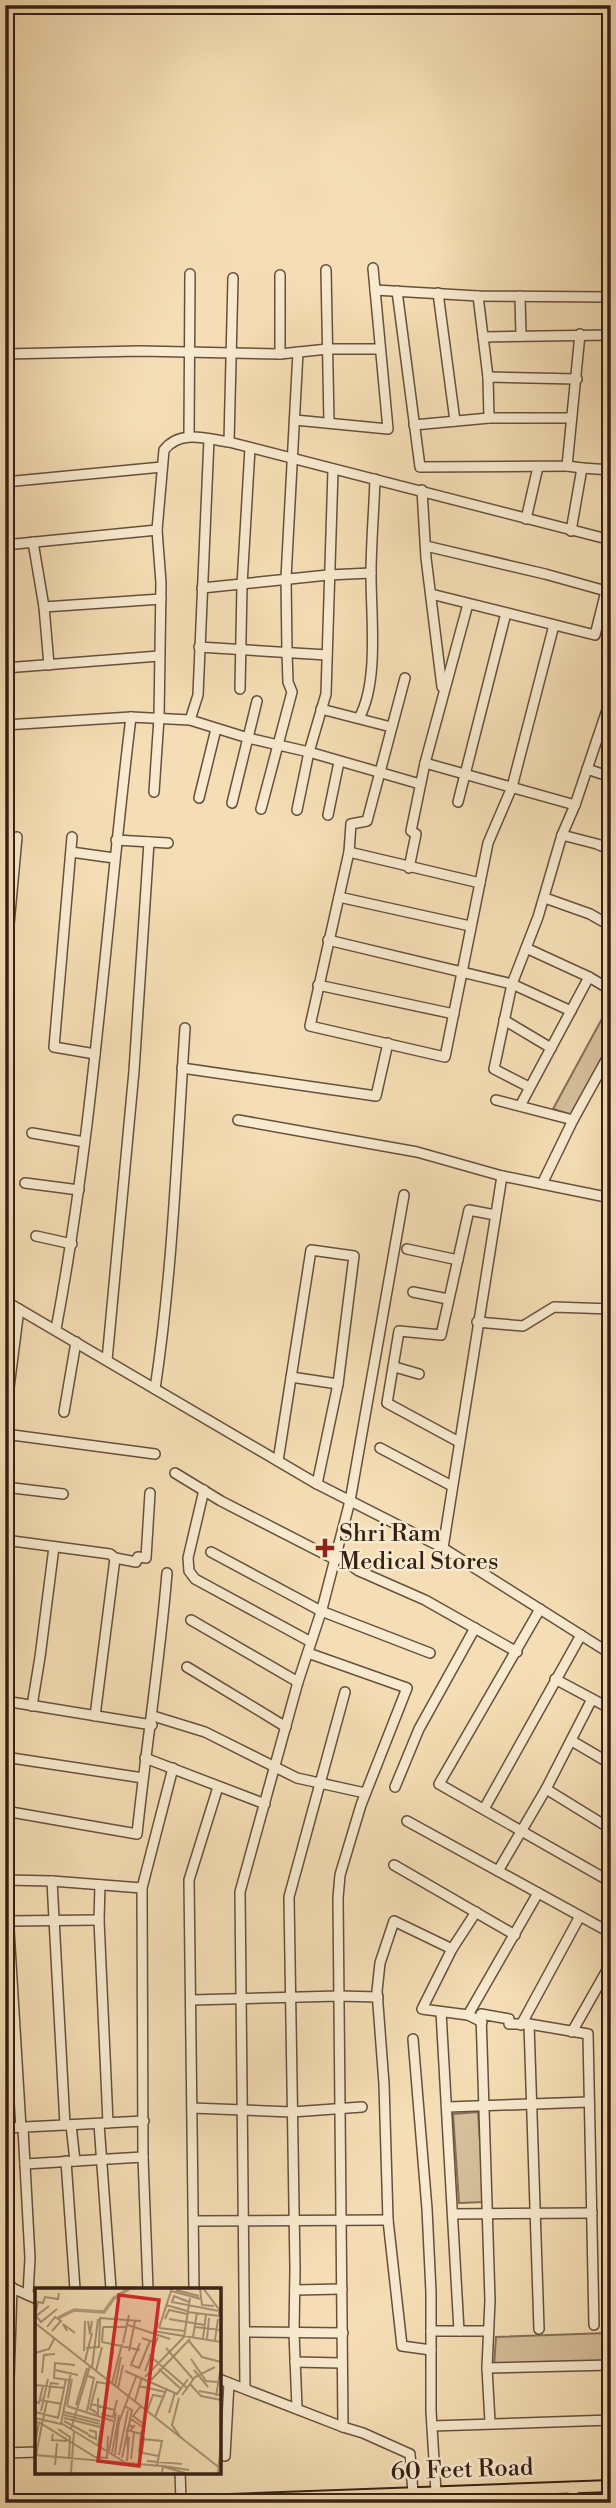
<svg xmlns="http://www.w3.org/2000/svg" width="616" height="2508" font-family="'Libre Bodoni',serif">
<rect width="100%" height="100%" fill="#f5deb5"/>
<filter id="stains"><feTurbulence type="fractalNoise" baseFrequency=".00286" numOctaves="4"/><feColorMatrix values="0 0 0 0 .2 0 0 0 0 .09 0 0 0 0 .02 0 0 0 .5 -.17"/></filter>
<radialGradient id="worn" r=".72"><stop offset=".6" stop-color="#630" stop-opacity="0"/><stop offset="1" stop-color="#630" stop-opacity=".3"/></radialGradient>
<!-- park -->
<g fill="#d5be9a" stroke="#866f58" stroke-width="2">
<path d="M611 1002V1048L572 1115 553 1109Z"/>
<path d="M478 2112 484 2202 459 2203 453 2114Z"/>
<path d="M606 2333V2362L494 2367 496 2337Z"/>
</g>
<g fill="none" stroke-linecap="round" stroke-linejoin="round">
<defs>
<g id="minor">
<path d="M326 270 329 423"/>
<path d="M375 290 478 296 611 297"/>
<path d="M397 291 420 467 567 466 580 334"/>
<path d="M438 293 455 421"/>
<path d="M478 296 488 377 489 418"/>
<path d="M520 296 521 336"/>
<path d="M483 337 611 335"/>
<path d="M5 354 140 351 280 354 328 349H380"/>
<path d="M280 354V275"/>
<path d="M488 377 577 379"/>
<path d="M295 420 388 429 373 268"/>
<path d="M414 425 489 418H571"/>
<path d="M189 436 190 274"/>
<path d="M229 442 233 278"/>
<path d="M567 466 582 468 571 531"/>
<path d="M582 468 611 470"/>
<path d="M5 482 162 467"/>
<path d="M422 490 426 558 442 687"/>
<path d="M526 519 538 467"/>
<path d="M33 542 44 607 49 665"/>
<path d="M5 545 157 530"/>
<path d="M426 546 545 574 606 591"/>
<path d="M202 588 328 575 371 573"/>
<path d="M431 594 595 635 611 571"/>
<path d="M44 607 161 599"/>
<path d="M199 647 327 655"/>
<path d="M5 668 159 656"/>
<path d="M405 678 367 821 351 824 349 852 310 1026 445 1057 488 843 512 787 554 625"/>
<path d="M240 689 242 585 250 448"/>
<path d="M321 709 391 727"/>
<path d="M359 718C379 682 371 617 371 575 371 543 374 511 375 479"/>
<path d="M190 720 198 695 209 439"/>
<path d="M5 725 131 717 190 720 248 738 309 752 420 784"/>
<path d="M425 763 575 805"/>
<path d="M587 769 611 777"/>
<path d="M154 792 159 718 161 583 157 530 164 450C180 429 207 439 229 442L611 540"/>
<path d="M199 798 216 729"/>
<path d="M458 802 506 613"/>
<path d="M232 803 257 701"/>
<path d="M261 809 292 692 288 682 287 652 286 578 298 352"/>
<path d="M297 810 309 752 326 694 333 470"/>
<path d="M328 815 339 762"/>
<path d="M562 835 597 844 611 850"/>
<path d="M72 837 54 1047 95 1054"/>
<path d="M116 840 168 843"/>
<path d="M71 852 114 858"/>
<path d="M349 852 480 883"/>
<path d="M409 868 416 834 411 831 425 763 468 604"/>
<path d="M339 897 470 926"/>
<path d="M545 898 590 914 611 926"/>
<path d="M328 940 512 984 571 1011"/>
<path d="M526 948 589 977 611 990"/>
<path d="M5 968 17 837"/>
<path d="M318 985 454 1014"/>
<path d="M504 1020 551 1048"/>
<path d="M182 1068 376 1096 388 1043"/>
<path d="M529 1087 494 1069 512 984 538 917 562 835 575 805 611 698"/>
<path d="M496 1100 573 1120"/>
<path d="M520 1106 589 977"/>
<path d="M238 1120 417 1152 502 1176 611 1198"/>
<path d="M32 1133 84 1142"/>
<path d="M25 1183 79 1190"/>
<path d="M542 1184 573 1120 611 1051"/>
<path d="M36 1236 72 1244"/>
<path d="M407 1249 458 1260"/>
<path d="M413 1292 448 1299"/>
<path d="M5 1301 317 1484 443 1548 611 1654"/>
<path d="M477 1322 523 1326 554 1307 611 1309"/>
<path d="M56 1329C94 1127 106 921 131 717"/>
<path d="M107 1360 134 1071 149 842"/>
<path d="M395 1367 419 1374"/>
<path d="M291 1377 338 1384"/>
<path d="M155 1389C173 1269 177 1149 185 1028"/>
<path d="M64 1412 76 1342"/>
<path d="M5 1419 19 1309"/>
<path d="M5 1434 155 1454"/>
<path d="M459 1442 387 1403 399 1331 441 1335 469 1210 495 1215"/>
<path d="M380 1448 452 1486"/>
<path d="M278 1461 311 1250 354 1256 338 1384 317 1484"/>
<path d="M175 1473 221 1501 336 1560"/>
<path d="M5 1487 63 1494"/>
<path d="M204 1490 188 1558 189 1571 195 1579 311 1642"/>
<path d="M5 1540 110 1554 115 1558 136 1562 138 1557 146 1558 150 1493"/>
<path d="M443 1548 502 1176"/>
<path d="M211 1552 321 1611 430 1653"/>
<path d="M337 1556 359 1571 425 1600 517 1652"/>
<path d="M540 1609 439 1784 611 1882"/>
<path d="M191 1620 298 1682"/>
<path d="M308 1653 407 1688 361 1805 340 1875 338 1898 343 2427"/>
<path d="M187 1667 286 1727"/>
<path d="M555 1679 611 1709"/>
<path d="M5 1701 152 1725"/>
<path d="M32 1706 40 1657 54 1547"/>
<path d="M95 1716 115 1558"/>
<path d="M153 1716 205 1732 297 1778 365 1793"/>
<path d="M572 1741 611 1764"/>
<path d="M5 1757 143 1778"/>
<path d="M145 1758 265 1804"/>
<path d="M395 1787 419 1729 475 1628"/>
<path d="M546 1789 611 1829"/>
<path d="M484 1809 581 1635"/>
<path d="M5 1811 137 1834C146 1747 160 1660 167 1573"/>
<path d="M407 1821 611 1933"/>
<path d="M394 1865 515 1935"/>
<path d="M498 1871 546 1789 592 1699"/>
<path d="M5 1880 52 1881 142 1888"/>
<path d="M6 1880 21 2128"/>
<path d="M52 1881 65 2125"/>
<path d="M100 1885 99 1920 108 2123"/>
<path d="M476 1912 452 1949 422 2009 468 2015 482 2022"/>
<path d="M8 1921 99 1920"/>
<path d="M192 2000 339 1996 378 1997"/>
<path d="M441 2012 459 2331"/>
<path d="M468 2015 538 1893"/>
<path d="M529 2024 539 2329"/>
<path d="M521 2025 580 1916"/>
<path d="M572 2032 611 1963"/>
<path d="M413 2039 427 2209 431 2292V2411L436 2492"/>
<path d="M448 2107 589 2102"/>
<path d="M192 2108 292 2112 362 2107"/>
<path d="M99 2124 111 2289"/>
<path d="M71 2125 75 2161"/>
<path d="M5 2128 144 2121"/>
<path d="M23 2128 30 2258 28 2295"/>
<path d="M66 2161 75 2289"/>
<path d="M25 2164 143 2157"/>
<path d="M454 2214 592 2213"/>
<path d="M195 2221 388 2220"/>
<path d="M5 2285 37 2299"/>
<path d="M148 2289 143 2157 142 1888 173 1768"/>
<path d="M194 2289 189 1880 218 1787"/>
<path d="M295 2290 342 2289"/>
<path d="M431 2331H488"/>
<path d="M245 2332 343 2333"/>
<path d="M431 2350 402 2346 388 2220 384 2084 377 1991 380 1963 394 1921 452 1949"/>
<path d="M295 2362 341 2363"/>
<path d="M487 2368 611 2365"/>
<path d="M219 2379 343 2427 363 2433 410 2454 413 2493"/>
<path d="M245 2388 240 1892 298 1682 322 1609 350 1501 404 1195"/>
<path d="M297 2408 294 2333 295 2269 289 1897 345 1692"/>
<path d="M490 2422 487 2368 490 2300 481 2014 509 2019V2024H529L588 2034 594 2325"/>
<path d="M432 2426 611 2420"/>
<path d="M5 2453 37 2452"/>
<path d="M9 2453V2379L12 2287"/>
<path d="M225 2456 229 2383"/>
<path d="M180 2471 181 2501"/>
<path d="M573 2487V2503"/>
</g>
<path id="major" d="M146 2503 611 2486"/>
</defs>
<!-- minor casing -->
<use href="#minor" stroke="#66503d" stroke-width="12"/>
<!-- major casing -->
<use href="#major" stroke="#372015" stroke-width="14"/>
<!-- minor -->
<use href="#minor" stroke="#f8eacf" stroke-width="9"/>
<!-- major -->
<use href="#major" stroke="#f5deb5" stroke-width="10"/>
</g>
<!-- markers -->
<path fill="#8f2418" stroke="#f8eacf" stroke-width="2.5" d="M321.5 1537.5h7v7h7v7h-7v7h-7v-7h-7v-7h7z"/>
<g text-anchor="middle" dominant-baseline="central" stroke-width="5" stroke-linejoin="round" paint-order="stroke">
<!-- poi labels -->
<g font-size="24" fill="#372015" stroke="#f8eacf" text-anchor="start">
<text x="339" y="1534">Shri Ram<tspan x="339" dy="28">Medical Stores</tspan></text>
</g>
<!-- street labels -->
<g font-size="24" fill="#372015" stroke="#f8eacf">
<text transform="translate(462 2470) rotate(-2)">60 Feet Road</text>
</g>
</g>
<!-- overview -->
<g transform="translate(35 2288)">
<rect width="186" height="186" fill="#f5deb5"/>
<path fill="none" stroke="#b49d7f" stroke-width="3.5" d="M23 30 39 22 69 24 79 10 95 0"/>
<path fill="none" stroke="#a99275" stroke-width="2" d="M165 0 167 17 179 18M168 0 186 24M141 2 164 8M136 3 166 11M154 14 139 8 137 14 184 23V28M131 17 152 23M14 18 1 28 6 34 22 21M152 24 185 28M0 28 3 14 8 15 10 9 23 11 24 5M130 31 134 22 152 26M134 31 170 37M53 33 55 46 57 33M0 35 186 181M93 37 135 51M12 39 20 29 26 33 17 43M68 39 67 54 105 62M68 39H91M160 39 186 42M124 40 137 0M124 40 150 43M32 43 28 36 40 45M118 43 186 54M149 49 155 10M158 49 162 25M107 50 118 54 123 34M168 50 171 26M172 51 174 30M180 52 183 31M154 53 167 69 186 74M88 55 94 27M105 55 96 77 104 80 115 53M51 60 64 59 65 30 106 33M131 60 158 91M49 63 50 33M94 63 100 33M0 65 14 61 19 51M114 67 152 100M156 71 171 93 183 94M50 73 57 45M57 80 63 31M124 81 146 101M20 82 43 87M159 82 173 99M61 83 67 59M90 83 142 106 153 91M110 83 123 49M7 85 9 67 20 66M110 89 149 49M34 92 19 90 20 75 40 77M72 92 78 63M116 92 155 51M77 95 87 56M155 96 166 108 186 112M0 97 30 100M80 98 86 69M104 98 130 104M83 100 88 77M164 103 186 107M147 107 160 89 180 79M181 108 185 84M13 110 16 95 24 96M144 110 137 137 146 150M5 112 27 116M12 113 7 136 60 169 72 170 73 148M100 113 107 89M0 114 4 115 8 98M56 116 80 122M41 117 52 80M32 118 78 133M32 118 37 91M106 118 98 128 110 137M55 121 63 126V110M6 123 13 91M52 123 59 90 53 88M60 123 55 121 62 94 74 96M112 123 118 107 129 109M0 124 24 130M29 124 65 133M134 125 140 104M66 126 78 129 82 112M29 127 65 136M120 129 132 100M0 130 26 136 36 84M23 130 31 91M29 130 65 139M96 131 109 140 105 146M0 133 7 136 1 167M29 133 53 146M26 135 91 175M100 137 95 143 106 146 104 165M23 141 35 149 34 170M36 141 55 78M18 146 17 152 32 153M53 147 61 151V144L54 142M109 149 107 165 124 168M107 151 127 153 122 177M0 155 4 134M63 157 74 94M74 163 81 125M77 165 84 127M93 166 92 142 94 137 98 139M0 167 126 178 150 185M80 167 84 134 101 89M84 167 93 122M87 170 97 122 91 119M96 171 99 145M92 173 94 149M112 173 147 176M20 177 22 155M36 185 39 143M127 185 128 178 154 182M183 185 186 154"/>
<path fill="#d62828" fill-opacity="0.15" stroke="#d62828" stroke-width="3.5" d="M84 7 124 12 104 178 63 173Z"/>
<rect width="186" height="186" fill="none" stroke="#372015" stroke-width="3.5"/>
</g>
<!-- margin -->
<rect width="616" height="2508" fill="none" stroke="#f5deb5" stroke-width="28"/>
<rect x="7" y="7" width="602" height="2494" fill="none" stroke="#372015" stroke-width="3.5"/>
<rect x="14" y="14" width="588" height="2480" fill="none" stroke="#372015" stroke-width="2"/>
<rect width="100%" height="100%" filter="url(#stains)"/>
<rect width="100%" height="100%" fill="url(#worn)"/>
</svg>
